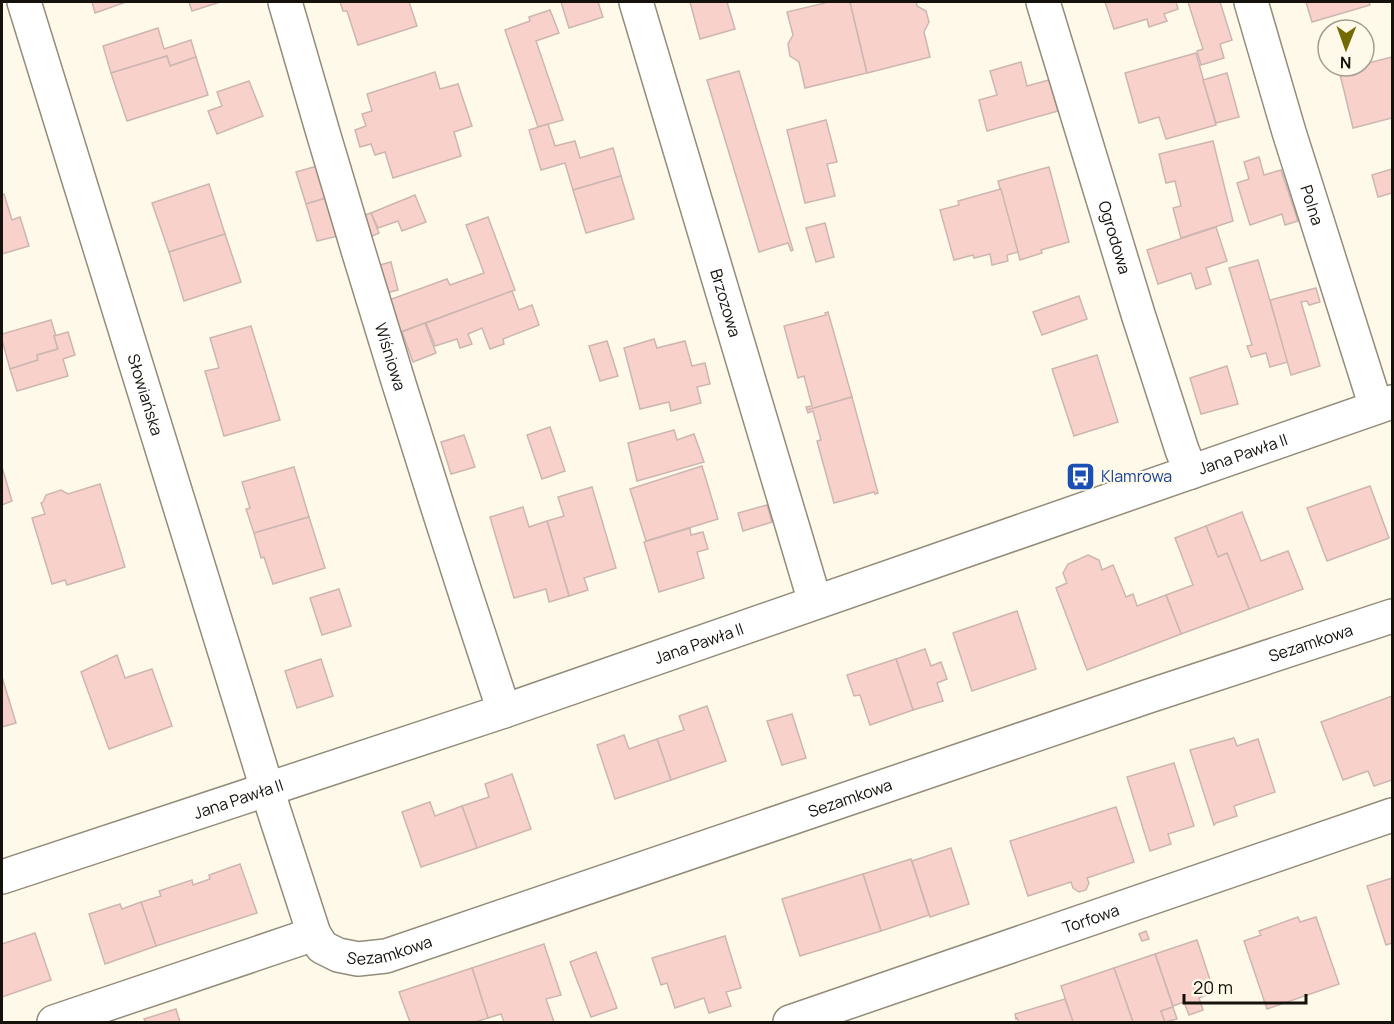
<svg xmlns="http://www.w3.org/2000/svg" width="1394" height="1024" font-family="Manrope,sans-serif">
<rect width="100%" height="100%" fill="#fff9e9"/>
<!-- building -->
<g fill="#f9d1cb" stroke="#cdb6b2" stroke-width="1.5">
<path d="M92 2H126L95 13Z"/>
<path d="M189 2H220L192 11Z"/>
<path d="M340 2H409L417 26 358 45 347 11H343Z"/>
<path d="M561 2H598L603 17 569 28Z"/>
<path d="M690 2H727L735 29 700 39Z"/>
<path d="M825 2H850L867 73 805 88 799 62 790 56 788 44 793 35 787 12 825 3Z"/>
<path d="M850 2H916L917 6 926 11 929 22 924 32 930 57 867 73Z"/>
<path d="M1105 2H1176L1178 9 1164 14 1167 21 1149 27 1147 19 1114 29Z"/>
<path d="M1188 2H1220L1232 40 1220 44 1224 58 1201 65 1197 51 1203 49Z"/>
<path d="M1306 2H1369L1370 5 1312 22Z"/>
<path d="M550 10 559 33 536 41 563 120 538 127 505 30 530 21 529 17Z"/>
<path d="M158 28 164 49 191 40 196 57 170 66 167 56 111 73 103 46Z"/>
<path d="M1196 53 1216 125 1166 139 1159 117 1139 123 1125 73Z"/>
<path d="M167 56 170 66 196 57 208 95 127 121 111 73Z"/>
<path d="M1392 57V118L1353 128 1339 70 1354 66H1364V64Z"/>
<path d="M1021 62 1027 86 1049 80 1058 111 987 131 979 100 997 95 990 71Z"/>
<path d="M739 71 793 250 791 251 788 243 759 252 707 80Z"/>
<path d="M435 72 440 89 458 84 472 126 454 132 461 156 393 178 385 152 375 155 371 144 360 147 355 130 366 126 362 114 372 111 367 94Z"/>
<path d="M1227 73 1239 117 1216 123 1203 80Z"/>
<path d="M249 81 263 116 217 134 208 111 222 106 217 92Z"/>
<path d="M826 120 837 162 827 164 835 196 805 203 787 130Z"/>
<path d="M548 124 555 146 575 141 580 158 613 148 621 176 573 190 565 163 541 170 529 130Z"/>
<path d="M1213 141 1233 221 1181 238 1173 208 1181 206 1175 181 1166 183 1159 154Z"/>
<path d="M1259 157 1264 175 1281 170 1298 221 1285 225 1282 214 1250 225 1237 183 1249 179 1244 162Z"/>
<path d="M317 166 326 198 306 204 296 172Z"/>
<path d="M1049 167 1069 242 1041 250 1042 253 1020 260 998 181Z"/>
<path d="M1392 169V193L1378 197 1372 175Z"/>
<path d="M621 176 634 219 586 233 573 190Z"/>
<path d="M209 184 225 234 169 252 152 203Z"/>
<path d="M1001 189 1018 252 1007 255 1008 261 992 265 990 254 974 258 973 255 954 260 940 210 959 205 958 201Z"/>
<path d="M4 194 12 220 20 217 29 246 2 254V195Z"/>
<path d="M415 195 426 222 402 231 398 221 378 228 371 213Z"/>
<path d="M326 198 338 236 317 241 306 204Z"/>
<path d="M371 213 379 233 365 239 356 218Z"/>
<path d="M488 217 515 290 395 334 389 300 447 279 450 285 484 273 466 225Z"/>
<path d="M825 223 834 257 816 262 806 228Z"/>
<path d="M1216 227 1227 261 1206 268 1211 284 1196 289 1191 273 1158 284 1147 250Z"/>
<path d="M225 234 241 282 184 301 169 252Z"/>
<path d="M1258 260 1288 362 1270 367 1266 353 1251 357 1247 346 1252 345 1229 268Z"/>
<path d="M391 262 398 290 383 294 376 266Z"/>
<path d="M1316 288 1320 302 1309 305 1307 301 1301 302 1320 366 1291 375 1270 300Z"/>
<path d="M512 291 519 310 532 305 539 325 503 339 504 344 490 349 482 328 468 334 472 344 460 348 457 339 435 346 426 323Z"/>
<path d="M1079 296 1087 319 1042 335 1033 312Z"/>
<path d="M828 312 852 397 807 410 806 407 812 406 804 376 798 378 784 326 826 315 825 313Z"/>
<path d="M51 320 56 336H54L58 349 37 355 38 360 10 369 2 340V334Z"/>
<path d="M425 323 436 353 413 362 402 332Z"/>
<path d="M251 326 280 420 224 436 205 371 219 368 210 338Z"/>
<path d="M68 332 75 355 63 359 68 376 17 391 10 369 38 360 37 355 58 349 54 336Z"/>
<path d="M654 339 657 348 685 341 692 366 705 363 710 384 697 387 701 403 671 411 669 402 640 409 624 348Z"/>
<path d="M607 341 618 376 600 381 589 346Z"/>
<path d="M1097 355 1118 422 1074 436 1052 369Z"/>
<path d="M1227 366 1238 404 1201 414 1190 378Z"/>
<path d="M852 397 878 493 875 494 874 492 834 503 817 441 821 440 813 411 808 413 807 410Z"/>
<path d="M550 427 565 471 542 479 527 435Z"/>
<path d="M674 430 677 440 694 434 704 462 637 481 628 443Z"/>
<path d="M464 435 475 467 451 474 441 442Z"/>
<path d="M702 466 718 519 646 541 630 489Z"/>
<path d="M2 467 12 501 2 505Z"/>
<path d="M294 467 309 517 254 533 246 509 250 508 242 482Z"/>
<path d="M100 484 125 567 67 585 65 580 52 584 32 518 45 514 41 503 43 502 46 495 61 490 68 494Z"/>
<path d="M1370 486 1389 538 1327 561 1307 508Z"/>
<path d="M592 487 616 568 584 578 588 590 569 596 547 521 564 516 558 497Z"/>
<path d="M767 505 772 522 743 531 738 513Z"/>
<path d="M523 507 529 527 547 521 569 596 549 602 546 589 514 598 490 517Z"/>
<path d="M1242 512 1261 561 1288 551 1303 589 1249 609 1227 553 1218 557 1206 526Z"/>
<path d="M309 517 325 568 273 584 264 557 261 558 254 533Z"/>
<path d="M1206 526 1218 557 1227 553 1249 609 1181 634 1166 595 1193 585 1175 538Z"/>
<path d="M690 528 691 535 703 532 708 549 697 552 704 578 659 592 644 542Z"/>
<path d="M1088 555 1099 560 1102 570 1113 565 1126 597 1133 594 1137 606 1166 595 1181 634 1087 670 1056 588 1067 583 1063 573 1068 564Z"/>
<path d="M339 589 351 626 322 635 310 598Z"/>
<path d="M1017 611 1036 669 972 691 953 633Z"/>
<path d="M925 649 931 666 941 662 947 679 937 683 943 701 913 710 896 659Z"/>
<path d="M117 655 125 678 152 669 172 726 109 749 81 672Z"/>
<path d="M321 659 333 696 297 708 285 671Z"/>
<path d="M896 659 913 710 870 725 860 695 854 696 847 675Z"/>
<path d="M2 677 16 723 2 727Z"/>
<path d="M1392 696V780L1374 786 1368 771 1343 780 1321 722Z"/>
<path d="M707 706 726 761 671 780 657 739 684 730 679 716Z"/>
<path d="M792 714 806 758 782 765 767 721Z"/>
<path d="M624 735 629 749 657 739 671 780 615 799 597 745Z"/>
<path d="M1234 738 1237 746 1258 739 1275 792 1234 806 1237 816 1216 823 1214 825 1190 750Z"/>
<path d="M1174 763 1194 826 1168 834 1171 844 1150 851 1127 777Z"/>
<path d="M512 774 531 829 477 848 462 806 489 797 485 784Z"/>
<path d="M430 802 435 816 462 806 477 848 421 867 402 812Z"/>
<path d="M1116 807 1134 862 1087 878 1089 883 1086 890 1079 892 1073 888 1071 882 1028 896 1010 841Z"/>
<path d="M951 848 969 904 930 917 912 861Z"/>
<path d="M911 859 929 915 881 931 863 874Z"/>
<path d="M240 864 257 913 156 946 141 902 161 896 159 891 192 880 193 885 210 879 209 875Z"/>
<path d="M863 874 881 931 800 956 782 899Z"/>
<path d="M1392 878V943L1386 945 1367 886Z"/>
<path d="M141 902 156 946 105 964 89 914 120 904 122 909Z"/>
<path d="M1298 917 1300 922 1316 917 1339 984 1267 1009 1244 941 1261 935 1259 931Z"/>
<path d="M1146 931 1149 939 1142 941 1139 934Z"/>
<path d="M35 933 51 980 2 997V944Z"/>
<path d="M725 936 741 988 726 992 731 1006 709 1013 704 998 675 1008 667 983 661 985 652 958Z"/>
<path d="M1197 940 1214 992 1199 998 1203 1010 1189 1015 1184 1002 1173 1006 1155 954Z"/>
<path d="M544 944 561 995 546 999 554 1022H504L501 1014 488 1018 472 968Z"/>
<path d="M596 952 617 1008 591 1017 570 962Z"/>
<path d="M1155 954 1173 1007 1161 1011 1165 1022H1133L1114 968Z"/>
<path d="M472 968 488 1018 475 1022H410L399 992Z"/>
<path d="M1114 968 1133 1022H1073L1061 986Z"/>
<path d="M1065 999 1073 1022H1019L1017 1018 1016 1019 1015 1014Z"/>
<path d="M1173 1007 1177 1019 1165 1022 1161 1011Z"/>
<path d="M176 1009 180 1022H146L144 1019Z"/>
</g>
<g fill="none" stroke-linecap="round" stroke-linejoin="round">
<defs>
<g id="street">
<path id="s1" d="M24 2 274 811 314 934 322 947 338 955 358 959 386 956 1149 696 1392 616"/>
<path id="s2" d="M285 2C353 239 426 476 504 711"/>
<path id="s3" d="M636 2 815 602"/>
<path id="s4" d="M1043 2 1138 314 1182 450 1191 472"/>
<path id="s5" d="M1251 2 1289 132 1376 407"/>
<path d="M54 1022 314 934"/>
<path id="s6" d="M790 1022 1392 815"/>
</g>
<g id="secondary">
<path id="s7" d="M2 877 504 711 1392 402"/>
</g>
</defs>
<!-- street casing -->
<use href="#street" stroke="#938c7a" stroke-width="36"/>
<!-- secondary casing -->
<use href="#secondary" stroke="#938c7a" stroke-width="36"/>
<!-- street -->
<use href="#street" stroke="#fff" stroke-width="33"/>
<!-- secondary -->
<use href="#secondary" stroke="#fff" stroke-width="33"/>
</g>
<!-- icons -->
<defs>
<symbol id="bus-square" viewBox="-11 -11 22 22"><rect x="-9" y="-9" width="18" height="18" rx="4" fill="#1a4fb4" stroke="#fff9e9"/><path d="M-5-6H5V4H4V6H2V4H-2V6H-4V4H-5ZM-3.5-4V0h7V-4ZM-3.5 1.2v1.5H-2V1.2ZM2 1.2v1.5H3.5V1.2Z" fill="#fff"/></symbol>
</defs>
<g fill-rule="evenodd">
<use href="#bus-square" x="1064" y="460" width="33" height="33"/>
</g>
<g text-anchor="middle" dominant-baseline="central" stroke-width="4.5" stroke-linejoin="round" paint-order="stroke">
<!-- street labels -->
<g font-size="16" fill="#15120c" stroke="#fff9e9">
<text stroke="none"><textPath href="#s5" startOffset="212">Polna</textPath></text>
<text stroke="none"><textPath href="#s4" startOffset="246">Ogrodowa</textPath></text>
<text stroke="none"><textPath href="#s3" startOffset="314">Brzozowa</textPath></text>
<text stroke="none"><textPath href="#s2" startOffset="370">Wiśniowa</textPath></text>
<text stroke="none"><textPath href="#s1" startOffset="411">Słowiańska</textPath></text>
<text stroke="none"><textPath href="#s7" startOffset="1311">Jana Pawła II</textPath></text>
<text stroke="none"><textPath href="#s7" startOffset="735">Jana Pawła II</textPath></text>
<text stroke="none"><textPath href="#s1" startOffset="2034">Sezamkowa</textPath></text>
<text stroke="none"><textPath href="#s1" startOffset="1548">Sezamkowa</textPath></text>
<text stroke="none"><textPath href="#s7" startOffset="249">Jana Pawła II</textPath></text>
<text stroke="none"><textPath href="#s6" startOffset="318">Torfowa</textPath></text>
<text stroke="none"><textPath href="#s1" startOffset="1062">Sezamkowa</textPath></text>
</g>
<!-- transit labels -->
<g font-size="16" fill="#164399" stroke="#fff9e9" text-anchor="start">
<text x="1101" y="476">Klamrowa</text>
</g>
</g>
<!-- border -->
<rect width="1394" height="1024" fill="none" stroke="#15120c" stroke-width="6"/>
<!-- north arrow -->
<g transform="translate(1346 48) rotate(181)"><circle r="28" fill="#fff9e9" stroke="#a19d91" stroke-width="1.5"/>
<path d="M0-4.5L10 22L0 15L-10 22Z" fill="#736a03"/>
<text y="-9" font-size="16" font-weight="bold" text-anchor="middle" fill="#15120c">N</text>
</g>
<!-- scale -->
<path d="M1184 994v9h122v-9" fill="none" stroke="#15120c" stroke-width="3"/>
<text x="1193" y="994" font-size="18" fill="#15120c" stroke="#fff9e9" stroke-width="4.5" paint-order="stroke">20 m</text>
</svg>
